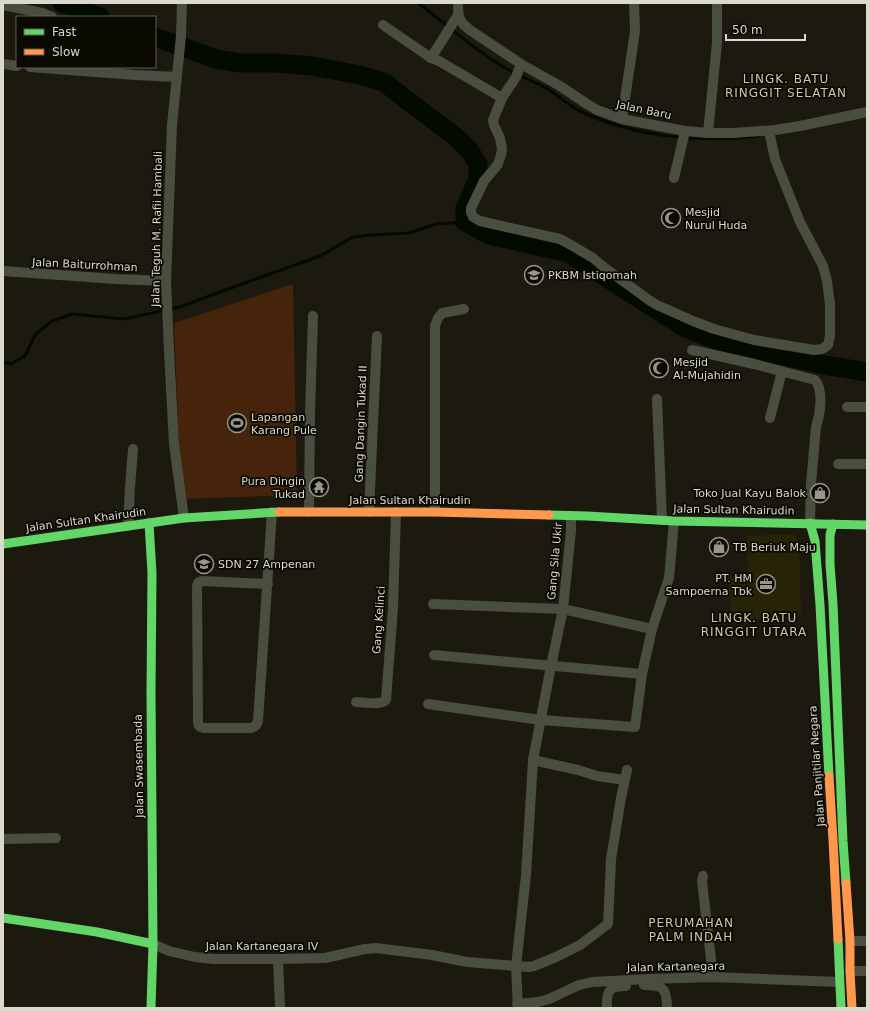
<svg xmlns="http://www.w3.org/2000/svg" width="870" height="1011" font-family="'DejaVu Sans',sans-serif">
<rect width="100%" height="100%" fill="#1c1a0e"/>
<!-- built -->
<path fill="#272306" d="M793 534 799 541 801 615 731 622 729 578 748 579 747 536Z"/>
<!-- green -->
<path fill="#46230b" d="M293 284 297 495 181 499 174 323Z"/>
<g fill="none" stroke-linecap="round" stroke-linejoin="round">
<!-- stream -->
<g stroke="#030b01" stroke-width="3">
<path d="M418 3C445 23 471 47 500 65 514 74 531 80 546 88 559 96 570 107 584 113 637 137 700 143 758 136"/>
<path d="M3 362 11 364 25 356 35 335 52 321 73 314 124 319 180 307 228 289 320 256 353 237 371 235 409 233 436 224 465 222"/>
</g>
<!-- river -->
<g stroke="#030b01" stroke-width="19">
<path d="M62 3 100 17"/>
<path d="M155 37 216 59 241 63H276L312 66 360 75 384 82 403 97 456 137 470 151 474 158 478 164V179L465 208V222L489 235 568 253 685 328 716 340 824 365 867 372"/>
</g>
<!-- street -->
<g stroke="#494e3e" stroke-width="10">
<path d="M182 3 181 36 172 125 166 281 169 351 174 444 184 518"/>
<path d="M458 3C458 17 459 22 470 30L521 64 560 86 587 104 597 110 622 119 685 131 708 133H733L775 130 800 126 867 112"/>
<path d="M3 5 42 13 52 17"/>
<path d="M458 15 431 58 439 61 502 98"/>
<path d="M383 25 431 58"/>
<path d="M3 64 17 66"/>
<path d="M521 64 516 77 502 98 493 120 494 125 500 138 502 149 501 155 498 164 495 168 484 181 471 208V212L473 217 480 221 560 239 571 245 593 258 605 268 649 300 657 305 693 321 714 329 754 340 814 350 822 349 828 345 830 336V304L827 281 823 266 800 222 775 159 769 131"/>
<path d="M30 67 135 75 177 77"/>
<path d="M622 119 635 31 634 3"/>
<path d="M708 133 717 43V3"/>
<path d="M674 178 685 131"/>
<path d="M3 271 116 279 166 281"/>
<path d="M692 350 754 364 815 380C824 390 820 415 816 427L811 484 810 523"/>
<path d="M657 399 662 520"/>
<path d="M847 407H867"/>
<path d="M770 418 782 371"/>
<path d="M838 464H867"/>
<path d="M309 512 310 412 313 316"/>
<path d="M369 512 377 336"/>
<path d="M435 512V326L438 318 442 313 464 309"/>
<path d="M128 526 130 487 133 449"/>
<path d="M268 584 202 581 198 583 197 587 198 722C198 725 199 727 203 728H251C255 727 257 725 258 721L272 512"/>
<path d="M433 604 563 609 652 629"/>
<path d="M434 655 642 674"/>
<path d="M356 702C365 702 380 706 386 700L393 608 396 512"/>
<path d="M428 704 541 720 635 727 642 674 652 629 669 578 674 521"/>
<path d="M533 760 578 770 597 776 625 780"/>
<path d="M3 839 56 838"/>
<path d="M703 876 702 881 713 977"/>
<path d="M850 941H867"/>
<path d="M153 944 169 951 195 957 213 959H278L325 958 365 949 376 948 432 955 467 962 528 967 534 966 556 957 580 945 608 924 611 859 621 798 627 770"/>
<path d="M278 959 280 1008"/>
<path d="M850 971H867"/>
<path d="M644 985C664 985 667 989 667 1008"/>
<path d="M517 1004 538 1002 549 999 579 985 592 982 648 979 713 977 839 982"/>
<path d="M518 1008 516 966 526 875 533 760 551 666 563 609 571 531V516"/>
<path d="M607 1008C606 991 609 986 626 986"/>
</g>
<!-- fast -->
<g stroke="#63d668" stroke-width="9">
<path d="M549 515 587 516 674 521 867 525"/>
<path d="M149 523 152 573 151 693 153 944 151 1008"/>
<path d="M810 523 815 541 820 605 829 776"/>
<path d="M833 524 830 535V564L833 604 843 841 846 883"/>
<path d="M3 544 184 518 279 512"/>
<path d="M3 918 97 932 153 944"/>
<path d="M838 939 841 1008"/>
</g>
<!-- slow -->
<g stroke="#ff974d" stroke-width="9">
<path d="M279 512H435L549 515"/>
<path d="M829 776 833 840 838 939"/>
<path d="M846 883 850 941V971L852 1008"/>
</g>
</g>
<!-- icons -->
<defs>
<symbol id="mosque-ring" viewBox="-11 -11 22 22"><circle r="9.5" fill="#0a0902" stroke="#989689" stroke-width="1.5"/><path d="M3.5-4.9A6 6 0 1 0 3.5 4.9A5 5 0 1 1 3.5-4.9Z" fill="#989689"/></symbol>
<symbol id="school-ring" viewBox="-11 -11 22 22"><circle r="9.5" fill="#0a0902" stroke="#989689" stroke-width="1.5"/><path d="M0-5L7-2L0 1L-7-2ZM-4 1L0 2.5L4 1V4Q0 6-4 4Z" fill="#989689"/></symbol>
<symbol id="stadium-ring" viewBox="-11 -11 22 22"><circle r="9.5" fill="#0a0902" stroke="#989689" stroke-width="1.5"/><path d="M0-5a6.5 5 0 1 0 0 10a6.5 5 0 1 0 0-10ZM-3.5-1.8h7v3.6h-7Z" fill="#989689"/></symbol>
<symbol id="temple-ring" viewBox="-11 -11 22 22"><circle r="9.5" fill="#0a0902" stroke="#989689" stroke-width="1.5"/><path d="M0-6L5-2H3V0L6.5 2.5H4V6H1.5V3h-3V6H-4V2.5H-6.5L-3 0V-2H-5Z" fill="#989689"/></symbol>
<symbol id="shop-ring" viewBox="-11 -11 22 22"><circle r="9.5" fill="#0a0902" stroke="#989689" stroke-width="1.5"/><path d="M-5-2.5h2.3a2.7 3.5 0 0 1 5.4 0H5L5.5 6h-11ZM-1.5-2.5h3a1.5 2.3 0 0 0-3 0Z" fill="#989689"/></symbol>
<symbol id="office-ring" viewBox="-11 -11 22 22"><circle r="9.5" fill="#0a0902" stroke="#989689" stroke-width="1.5"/><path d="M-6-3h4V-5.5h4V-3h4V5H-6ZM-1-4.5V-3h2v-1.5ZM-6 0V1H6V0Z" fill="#989689"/></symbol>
</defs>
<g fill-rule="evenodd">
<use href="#mosque-ring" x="660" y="207" width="22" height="22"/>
<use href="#school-ring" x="523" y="264" width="22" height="22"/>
<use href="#mosque-ring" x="648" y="357" width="22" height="22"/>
<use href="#stadium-ring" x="226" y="412" width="22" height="22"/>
<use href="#temple-ring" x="308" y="476" width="22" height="22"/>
<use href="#shop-ring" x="809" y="482" width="22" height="22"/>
<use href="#shop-ring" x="708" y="536" width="22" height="22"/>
<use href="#school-ring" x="193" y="553" width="22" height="22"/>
<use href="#office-ring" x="755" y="573" width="22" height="22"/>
</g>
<g text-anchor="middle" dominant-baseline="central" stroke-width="3.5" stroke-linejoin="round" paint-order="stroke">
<!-- street labels -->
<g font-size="11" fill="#dbd9cb" stroke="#0a0902">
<text transform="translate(644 110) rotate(12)">Jalan Baru</text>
<text transform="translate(157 229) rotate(-89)">Jalan Teguh M. Rafii Hambali</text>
<text transform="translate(85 265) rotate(3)">Jalan Baiturrohman</text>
<text transform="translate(361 424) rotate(-88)">Gang Dangin Tukad II</text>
<text x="410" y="500">Jalan Sultan Khairudin</text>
<text transform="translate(734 510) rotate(1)">Jalan Sultan Khairudin</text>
<text transform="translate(86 520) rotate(-8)">Jalan Sultan Khairudin</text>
<text transform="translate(555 561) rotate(-85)">Gang Sila Ukir</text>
<text transform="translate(379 620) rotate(-86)">Gang Kelinci</text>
<text transform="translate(139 766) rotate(-91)">Jalan Swasembada</text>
<text transform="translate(817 766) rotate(-94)">Jalan Panjitilar Negara</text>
<text x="262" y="946">Jalan Kartanegara IV</text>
<text transform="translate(676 967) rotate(-1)">Jalan Kartanegara</text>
</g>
<!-- poi labels -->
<g font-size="11" fill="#dbd9cb" stroke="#0a0902" text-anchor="start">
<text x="685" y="212">Mesjid<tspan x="685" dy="13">Nurul Huda</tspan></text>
<text x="548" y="275">PKBM Istiqomah</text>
<text x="673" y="362">Mesjid<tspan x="673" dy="13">Al-Mujahidin</tspan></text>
<text x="251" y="417">Lapangan<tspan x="251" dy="13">Karang Pule</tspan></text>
<text x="305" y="481" text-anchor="end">Pura Dingin<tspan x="305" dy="13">Tukad</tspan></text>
<text x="806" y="493" text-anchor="end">Toko Jual Kayu Balok</text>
<text x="733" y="547">TB Beriuk Maju</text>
<text x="218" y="564">SDN 27 Ampenan</text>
<text x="752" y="578" text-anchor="end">PT. HM<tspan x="752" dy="13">Sampoerna Tbk</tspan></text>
</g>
<!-- neighbourhood labels -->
<g font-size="12" letter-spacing="1" fill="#ccc8ac" stroke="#0a0902">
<text x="786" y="79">LINGK. BATU<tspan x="786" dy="14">RINGGIT SELATAN</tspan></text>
<text x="754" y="618">LINGK. BATU<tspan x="754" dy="14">RINGGIT UTARA</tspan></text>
<text x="691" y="923">PERUMAHAN<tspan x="691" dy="14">PALM INDAH</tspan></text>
</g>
</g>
<!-- border -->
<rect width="870" height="1011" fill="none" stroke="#dbd9cb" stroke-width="8"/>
<!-- legend -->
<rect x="16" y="16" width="140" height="52" fill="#0a0902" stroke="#5e5c52"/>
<rect x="24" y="29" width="20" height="6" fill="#63d668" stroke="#5e5c52"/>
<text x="52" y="36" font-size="12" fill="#dbd9cb">Fast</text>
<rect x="24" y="49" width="20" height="6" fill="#ff974d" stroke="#5e5c52"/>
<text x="52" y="56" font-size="12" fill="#dbd9cb">Slow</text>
<!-- scale -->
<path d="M726 34v6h79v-6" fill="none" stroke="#dbd9cb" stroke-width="2"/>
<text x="732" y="34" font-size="12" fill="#dbd9cb" stroke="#0a0902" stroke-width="3" paint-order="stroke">50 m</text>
</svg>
